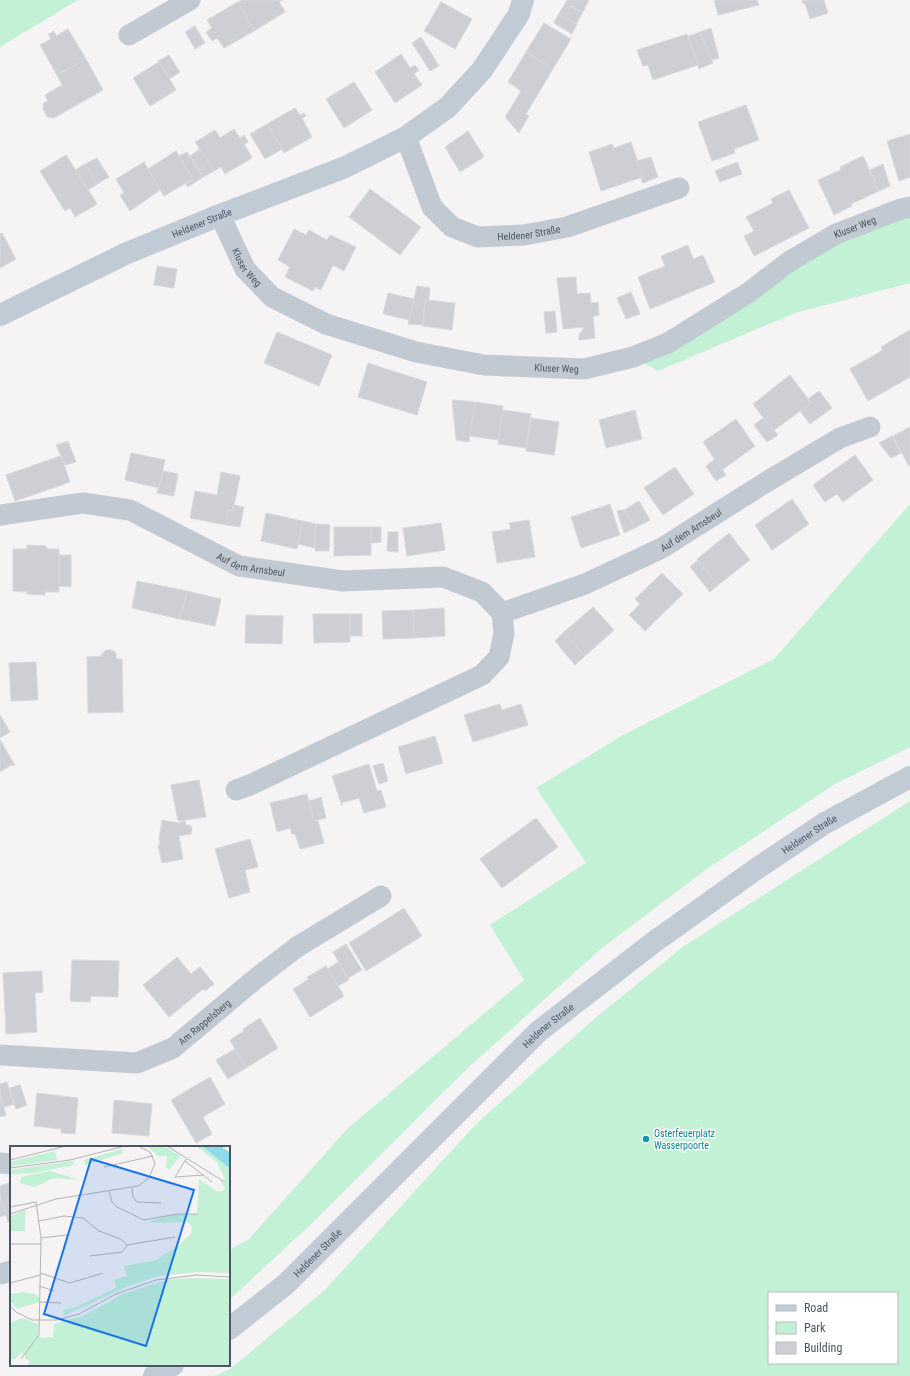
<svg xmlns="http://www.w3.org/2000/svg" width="910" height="1376" font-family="'Roboto Condensed',sans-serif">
<rect width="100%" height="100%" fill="#f5f3f3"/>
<!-- green -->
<g fill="#c3f1d5" fill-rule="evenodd">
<path d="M0 0H78L0 47Z"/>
<path d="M910 207V283L795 313 658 371 633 357 790 261Z"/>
<path d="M910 504V747L835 784 708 868 602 948 471 1065 308 1227 229 1300V1250L249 1239 347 1129 524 980 490 925 586 863 536 788 623 735 774 659Z"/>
<path d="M910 801V1376H214L230 1369 325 1290 476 1124 594 1019 684 946ZM769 1293H897V1363H769Z"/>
</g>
<!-- building -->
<g fill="#cdcfd5" stroke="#d7d9de">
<path d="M242 0H283L279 2 285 12 254 31 238 2Z"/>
<path d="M567 0H589L583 12 565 4Z"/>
<path d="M714 0H757L759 5 718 15Z"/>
<path d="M802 0H824L828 13 810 19 805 3 803 4Z"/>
<path d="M238 2 254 31 224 48 217 38 212 41 206 32 212 28 207 20Z"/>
<path d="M441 2 472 19 455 49 424 31Z"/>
<path d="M565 4 583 12 576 24 558 15Z"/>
<path d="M558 15 577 24 572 34 554 23Z"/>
<path d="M544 23 571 39 553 69 526 52Z"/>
<path d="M195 26 205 43 195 49 185 32Z"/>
<path d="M711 28 719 58 711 60 700 32Z"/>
<path d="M68 29 86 59 57 75 40 45 51 39 48 34 54 31 56 36Z"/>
<path d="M700 32 713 63 699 69 688 36Z"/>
<path d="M687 34 698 65 653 80 648 65 643 66 637 50Z"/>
<path d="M421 37 439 66 430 71 412 43Z"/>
<path d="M526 52 553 69 526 114 529 116 519 133 505 117 521 91 508 82Z"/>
<path d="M401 54 410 68 415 65 419 70 414 74 422 85 395 103 375 72Z"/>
<path d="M169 55 180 72 169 79 158 61Z"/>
<path d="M86 59 103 90 54 118 47 117 43 109 44 103 48 101 45 95 62 85 57 75Z"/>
<path d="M159 62 176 90 150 106 133 78Z"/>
<path d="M354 82 372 110 344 128 326 99Z"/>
<path d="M746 105 759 140 734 149 735 153 712 161 698 122Z"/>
<path d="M295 108 300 115 304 113 306 116 302 118 312 137 284 153 267 124Z"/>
<path d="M267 124 282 149 265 159 250 134Z"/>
<path d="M234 129 240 138 244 135 248 142 244 144 252 158 225 174 221 167 214 171 195 142 215 130 220 138Z"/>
<path d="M468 131 484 157 460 172 445 147Z"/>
<path d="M910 134V177L899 181 887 141Z"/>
<path d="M631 142 643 177 601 191 589 152 612 144 614 148Z"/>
<path d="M200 149 214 171 203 177 190 156Z"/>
<path d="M176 151 193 179 164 196 148 169Z"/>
<path d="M187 152 203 177 188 187 186 184 193 179 179 156Z"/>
<path d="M66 155 97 204 75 217 70 208 65 211 40 171Z"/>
<path d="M863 156 879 191 851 204 852 206 834 215 818 180 841 170 840 167Z"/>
<path d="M651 157 658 177 643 183 641 178 643 177 637 161Z"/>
<path d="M97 158 109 177 97 184 85 164Z"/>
<path d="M144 162 160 190 130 211 120 195 124 193 116 179Z"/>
<path d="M737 162 742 174 720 182 715 171Z"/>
<path d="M85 164 97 184 88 190 75 170Z"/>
<path d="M883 164 890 186 879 191 870 170Z"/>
<path d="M370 189 421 227 400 255 349 217Z"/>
<path d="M789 190 809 228 754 256 744 236 754 231 746 217 773 203 771 199Z"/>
<path d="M294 229 306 235 309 230 327 240 330 235 356 247 344 271 333 265 321 290 315 287 313 291 285 277 290 267 278 260Z"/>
<path d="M2 233 16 259 0 268V234Z"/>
<path d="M688 245 693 259 703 255 715 282 650 309 638 277 665 266 661 256Z"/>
<path d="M157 266 177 269 174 288 154 285Z"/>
<path d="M576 277 577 294 590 293 591 303 598 302 599 315 593 316 595 338 579 340V334L584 328V327L563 329 557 278Z"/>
<path d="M417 286 430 288 429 300H425L423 325 408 324Z"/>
<path d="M631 292 640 314 626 319 617 298Z"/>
<path d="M388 293 414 299 409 320 383 314Z"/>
<path d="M425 300 455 303 452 330 423 326Z"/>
<path d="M555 311 557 332 546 333 544 312Z"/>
<path d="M910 330V377L868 401 850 369 883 350 881 347Z"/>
<path d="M277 332 332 355 319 386 264 363Z"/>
<path d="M368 363 427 382 417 415 358 397Z"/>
<path d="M790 375 811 403 773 431 753 404Z"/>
<path d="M819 391 832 408 810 424 800 411 811 403 808 399Z"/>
<path d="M452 400 475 402 469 442 456 440Z"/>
<path d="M475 402 503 406 499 440 470 436Z"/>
<path d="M503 410 531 414 526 448 498 444Z"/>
<path d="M635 410 642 439 606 448 599 420Z"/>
<path d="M531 418 559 422 554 455 526 451Z"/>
<path d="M763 418 778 435 767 442 754 425Z"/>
<path d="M736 419 755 446 722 470 703 442Z"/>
<path d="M910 427V466H909L893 436Z"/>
<path d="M892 436 901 453 891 458 879 443Z"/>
<path d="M68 441 76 462 65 465 56 445Z"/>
<path d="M131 453 165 460 159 488 125 480Z"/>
<path d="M855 455 873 480 843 502 824 477Z"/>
<path d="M60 456H61L70 482 15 501 6 475Z"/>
<path d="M715 459 726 475 716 481 706 466Z"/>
<path d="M675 467 694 494 663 515 644 488Z"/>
<path d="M163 471 178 474 174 496 157 493Z"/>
<path d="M221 472 240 476 233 511 228 510 226 525 190 518 195 491 217 495Z"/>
<path d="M824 477 837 494 825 502 813 485Z"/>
<path d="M792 499 809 524 772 550 755 525Z"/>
<path d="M639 501 650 520 635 528 624 510Z"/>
<path d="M610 504 620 535 581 548 571 517Z"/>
<path d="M234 505 244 507 240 527 226 525 228 510 233 511Z"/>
<path d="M624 510 635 528 624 533 617 511Z"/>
<path d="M266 513 303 521 297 549 261 541Z"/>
<path d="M529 520 535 557 497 563 492 532 511 529 509 523Z"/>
<path d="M303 521 316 524 315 548 298 544Z"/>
<path d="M441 523 445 550 407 556 403 528Z"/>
<path d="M316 524 330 525 329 551H315Z"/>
<path d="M334 527H371V555L334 556Z"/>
<path d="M371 527H381V542L371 543Z"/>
<path d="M388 532H398V552L387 551Z"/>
<path d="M729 533 750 560 718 585 697 559Z"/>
<path d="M27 545 46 546 47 549H59V592H45V595L27 594V592L13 591V549H27Z"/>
<path d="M59 555H71V587L59 586Z"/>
<path d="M698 560 718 585 710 592 690 567Z"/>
<path d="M662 573 683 594 645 631 629 615 640 604 635 599Z"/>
<path d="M137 581 187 591 180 619 132 608Z"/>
<path d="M187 591 221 599 215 626 180 619Z"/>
<path d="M593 607 614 630 585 656 564 632Z"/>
<path d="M444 608 445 636 414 638 413 610Z"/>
<path d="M413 610 414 638 383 639 382 611Z"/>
<path d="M313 614H350V642L314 643Z"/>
<rect x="350" y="614" width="12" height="22"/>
<path d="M246 615 283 616 282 644 245 643Z"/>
<path d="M564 632 585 656 575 665 555 641Z"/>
<path d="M106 650H112L116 653V659H122L123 712 88 713 87 657 102 656V654Z"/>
<path d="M36 662 38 700 11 701 9 663Z"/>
<path d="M500 704 502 710 521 704 528 725 473 742 464 715Z"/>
<path d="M0 715 10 732 0 738Z"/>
<path d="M435 736 443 763 406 774 398 747Z"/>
<path d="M0 740 15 765 13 766V764L0 772Z"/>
<path d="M383 763 388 781 379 784 373 766Z"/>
<path d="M369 764 377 791 381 790 386 807 364 813 359 798 342 803V806L332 776Z"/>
<path d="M199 780 206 817 178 821 171 785Z"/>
<path d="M307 794 314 821H318L324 843 300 849 295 834H292L290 828 277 832 270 803Z"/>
<path d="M321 797 326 818 314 821 309 801Z"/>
<path d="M536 818 558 847 502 888 480 859Z"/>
<path d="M162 820 178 823 185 821 186 825H190L192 828 191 834 179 836 183 859 162 863 158 845 160 844 159 839Z"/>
<path d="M250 839 258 867 245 870 250 892 229 898 215 849Z"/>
<path d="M404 908 422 936 366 971 349 943Z"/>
<path d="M346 944 362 970 348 978 333 952Z"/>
<path d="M177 957 191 974 200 967 214 984 205 991 203 989 169 1017 143 985Z"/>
<path d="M72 960 119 961 118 997 91 996 90 1002 70 1001Z"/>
<path d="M338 962 349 980 338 986 327 969Z"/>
<path d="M326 966 344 996 310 1017 293 989 309 979 307 977Z"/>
<path d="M42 971 43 992 35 993 37 1032 6 1034 3 973Z"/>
<path d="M260 1018 278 1048 246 1068 230 1040 244 1031 243 1029Z"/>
<path d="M235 1049 246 1068 228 1079 216 1060Z"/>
<path d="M210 1077 225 1104 203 1117 212 1134 196 1143 171 1100Z"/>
<path d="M7 1082 14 1104 4 1107 0 1095V1084Z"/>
<path d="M20 1085 27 1105 16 1109 10 1088Z"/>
<path d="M37 1093 78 1098 75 1134 61 1133V1129L34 1126Z"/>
<path d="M0 1095 6 1115 0 1117Z"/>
<path d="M114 1100 152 1104 149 1136 112 1133Z"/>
<path d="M11 1182V1221L8 1222 0 1196V1186Z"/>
<path d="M0 1196 6 1215 0 1217Z"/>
</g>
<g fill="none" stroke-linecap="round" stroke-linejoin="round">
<!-- street -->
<g stroke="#c1cad2" stroke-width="21">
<path d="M129 35 190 0"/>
<path id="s1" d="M406 137 432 207 452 227 478 237 524 235 567 227 679 188"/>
<path id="s2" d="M220 215 245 269 272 297 326 324 416 352 484 365 584 369 633 357 668 343 748 293 790 261 836 234 898 210 910 207"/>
<path id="s3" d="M0 515 83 503 130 510 239 566 343 581 443 577 482 592 502 613 504 633 499 657 482 675 250 785 236 790"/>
<path id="s4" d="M502 613 585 584 662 548 763 484 840 438 870 427"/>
<path id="s5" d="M0 1055 137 1063 173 1048 254 980 297 947 381 896"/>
<path d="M0 1163 11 1164"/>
<path d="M0 1274 11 1271"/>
</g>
<!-- secondary -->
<g stroke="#c1cbd6" stroke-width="22">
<path id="s6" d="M0 315 125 254 220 215 343 168 406 137 448 107 482 70 519 14 523 0"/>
<path id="s7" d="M229 1329 286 1284 539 1031 654 942 759 867 825 823 910 777"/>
<path d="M154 1376 173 1365"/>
</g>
</g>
<!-- markers -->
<circle fill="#0f9aa8" stroke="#fff" stroke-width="1.5" cx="646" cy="1139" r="4"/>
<g text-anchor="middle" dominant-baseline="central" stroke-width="3" stroke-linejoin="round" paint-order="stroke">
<!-- street labels -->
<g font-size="10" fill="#4a5661" stroke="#fff">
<text stroke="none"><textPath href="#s6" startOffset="222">Heldener Straße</textPath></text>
<text stroke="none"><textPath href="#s2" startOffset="731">Kluser Weg</textPath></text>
<text stroke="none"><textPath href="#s1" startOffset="182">Heldener Straße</textPath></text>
<text stroke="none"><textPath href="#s2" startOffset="59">Kluser Weg</textPath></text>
<text stroke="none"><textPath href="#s2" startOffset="395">Kluser Weg</textPath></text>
<text stroke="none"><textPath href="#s4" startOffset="207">Auf dem Arnsbeul</textPath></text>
<text stroke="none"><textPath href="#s3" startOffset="265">Auf dem Arnsbeul</textPath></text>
<text stroke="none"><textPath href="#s7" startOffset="765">Heldener Straße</textPath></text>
<text stroke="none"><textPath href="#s5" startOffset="217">Am Rappelsberg</textPath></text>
<text stroke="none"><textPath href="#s7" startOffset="441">Heldener Straße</textPath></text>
<text stroke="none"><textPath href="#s7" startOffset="117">Heldener Straße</textPath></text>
</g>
<!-- culture labels -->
<g font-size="10" fill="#0d838f" stroke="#fff" text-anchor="start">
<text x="654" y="1133">Osterfeuerplatz<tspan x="654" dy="12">Wasserpoorte</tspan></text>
</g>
</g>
<!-- overview -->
<g transform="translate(10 1146)">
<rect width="220" height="220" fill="#f5f3f3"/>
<path d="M137 0H154L170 10 160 23 156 22 157 10H148ZM186 0H192L220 23V127L187 126 148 130 116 141 54 170 53 164 66 161 106 142 104 134 117 130 114 120 146 114 168 100 181 88 182 81 178 76 143 77 140 75 161 69 187 68 189 33 208 46 213 45 215 42 210 35 215 33 207 16ZM112 3 113 7 75 19 74 14ZM45 5 47 14 0 20V16ZM63 15 64 19 24 27 0 28V24ZM40 25 70 34 44 32 25 41 10 37 11 31ZM15 64V85H1L0 70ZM183 132 220 133V220H17L20 215 15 213V208L11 207 5 213H0V177L12 172 28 178V188L31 192 43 191 44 179 47 177 73 170 113 148 160 133ZM14 146 24 148 29 151V156L7 163 0 155V148Z" fill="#c3f1d5"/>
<path d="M192 0H211L220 7V23Z" fill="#90daee"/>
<path fill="none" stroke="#b1b4b9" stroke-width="1" d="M157 0 213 35M176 13 165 31 193 29M0 14 56 0M175 15 202 36M94 21 143 10M0 22 60 14 115 0M122 42 123 51 127 56 151 57M99 45 102 56 107 61 134 74 167 68H187M0 61 26 56 31 92 29 189 11 213M0 68 46 53 128 40 139 32 145 17 140 6 128 0M29 75 54 70 73 72 89 85 111 93 117 99 112 106 80 110M31 92 57 89M0 98H31M117 99 165 91M30 127 60 137 93 127M0 137 30 129M29 140 44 145M29 156 51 157M0 160 6 166 22 174H47L69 168 106 148 146 134 187 129 220 131"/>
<path fill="#1a73e8" fill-opacity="0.15" stroke="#1a73e8" stroke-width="2" d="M81 13 184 44 136 200 34 168Z"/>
<rect width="220" height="220" fill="none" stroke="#4a5661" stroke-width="2"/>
</g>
<!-- legend -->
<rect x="768" y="1292" width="130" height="72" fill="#ffffff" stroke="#b7bbc0"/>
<rect x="776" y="1305" width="20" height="6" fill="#c1cbd6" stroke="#b7bbc0"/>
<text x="804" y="1312" font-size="12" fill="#4a5661">Road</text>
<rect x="776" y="1322" width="20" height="12" fill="#c3f1d5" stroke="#b7bbc0"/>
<text x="804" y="1332" font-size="12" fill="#4a5661">Park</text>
<rect x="776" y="1342" width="20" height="12" fill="#cdcfd5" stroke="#b7bbc0"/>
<text x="804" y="1352" font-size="12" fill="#4a5661">Building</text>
</svg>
